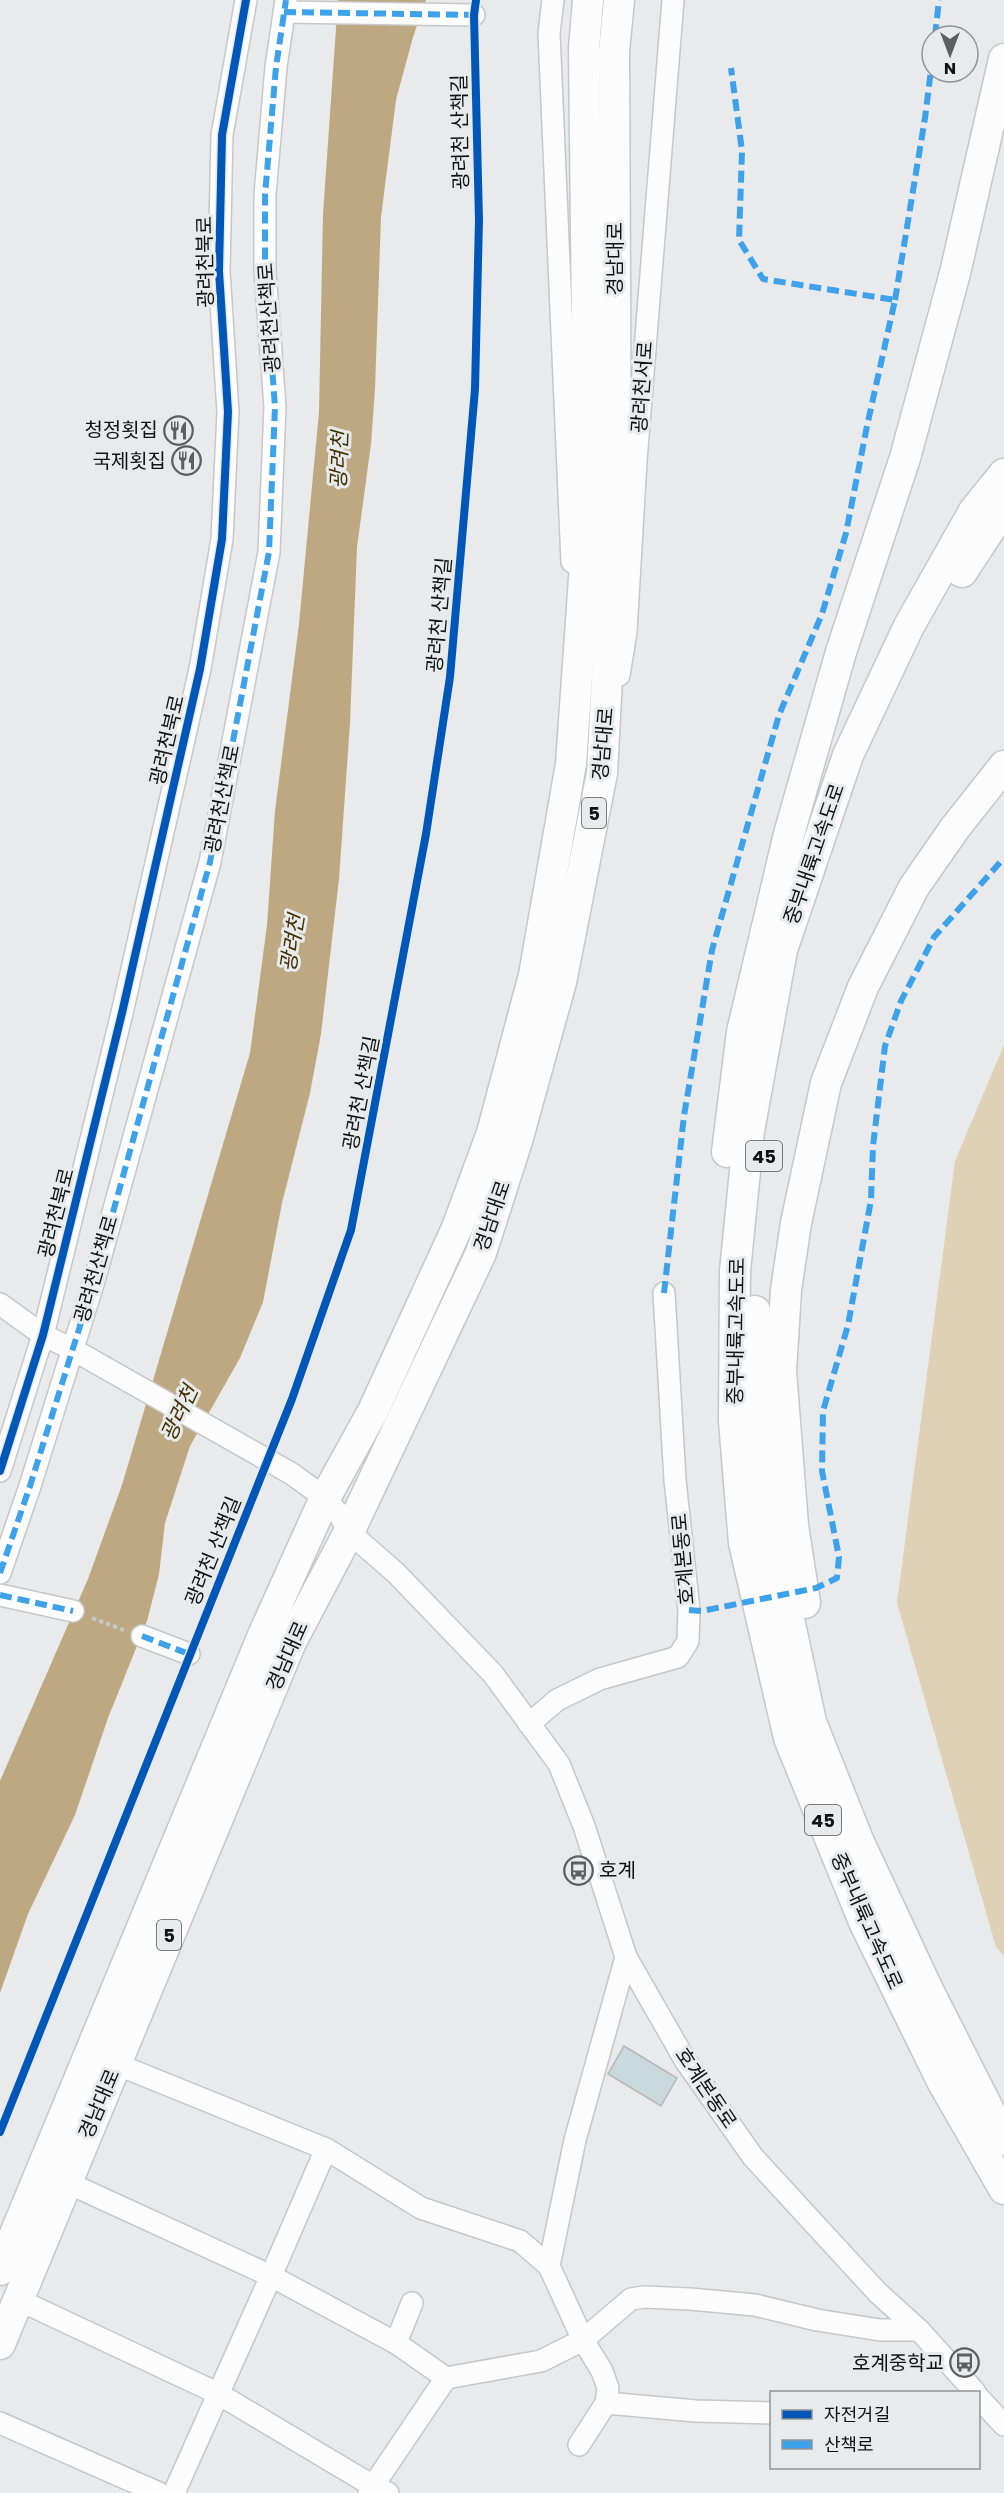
<svg xmlns="http://www.w3.org/2000/svg" width="1004" height="2493" font-family="Poppins,'Noto Sans KR',sans-serif">
<rect width="100%" height="100%" fill="#e8eaeb"/>
<!-- green -->
<path fill="#dfd1b6" d="M1004 1045V1956L996 1947 897 1603 955 1161Z"/>
<!-- water -->
<path fill="#bda881" d="M338 0H426L413 37 396 100 381 217 375 389 371 444 357 547 350 723 339 879 321 1034 310 1093 282 1203 263 1302 240 1358 190 1446 165 1523 159 1574 147 1621 108 1718 75 1815 28 1914 0 1993V1781L88 1579 122 1485 250 1053 267 925 275 811 299 624 319 412 323 214Z"/>
<!-- building -->
<path fill="#cad9de" stroke="#b6b7b8" stroke-width="1.5" d="M624 2046 677 2078 661 2106 608 2074Z"/>
<g fill="none" stroke-linecap="round" stroke-linejoin="round">
<defs>
<g id="minor">
<path d="M553 0 549 33 572 562"/>
<path d="M284 12 474 15"/>
<path d="M619 675 626 632 636 461 673 0"/>
<path d="M0 1304 43 1335 72 1349 292 1474 325 1498 339 1514 349 1532 396 1573 493 1674 559 1764 584 1826 626 1957 685 2060 753 2157 878 2293 919 2330 975 2392"/>
<path d="M0 1471 43 1335 122 1013 200 669 222 539 228 412 219 271 222 135 246 0"/>
<path d="M0 1573 30 1486 94 1281 210 862 269 552 275 407 265 271V195L276 67 286 0"/>
<path d="M0 1595 73 1611"/>
<path d="M142 1636 189 1654"/>
<path d="M529 1724 557 1700 600 1679 678 1657 688 1641 689 1610 675 1480 664 1293"/>
<path d="M116 2064 326 2149 421 2208 520 2241 549 2266 583 2340 602 2371 608 2388 606 2403 579 2445"/>
<path d="M326 2149 271 2276 396 2343 412 2303"/>
<path d="M66 2182 271 2276 174 2493"/>
<path d="M549 2266 575 2140 626 1957"/>
<path d="M19 2300 217 2393 373 2486 369 2493"/>
<path d="M446 2378 541 2361 583 2340 631 2299 644 2297 690 2299 755 2305 817 2320 880 2330H919"/>
<path d="M978 2397 1004 2425"/>
<path d="M606 2403 696 2411 772 2413"/>
<path d="M0 2423 159 2493"/>
<path d="M388 2493 373 2486 446 2378 396 2343"/>
</g>
<g id="highway">
<path d="M1004 474 974 511 909 626 848 755 782 950 749 1131 735 1271 734 1421 744 1543 789 1738 865 1924 942 2081 1004 2189"/>
<path d="M962 572 1004 508"/>
<path d="M727 1152 742 1032 789 834 841 652 905 458 955 273 1004 59"/>
<path d="M755 1311 756 1385 774 1549 811 1722 858 1840 928 1990 1004 2140"/>
<path d="M805 1603 793 1525 781 1371 786 1290 796 1223 826 1083 863 987 914 887 955 828 1004 766"/>
<path d="M0 2270 264 1633 325 1498 373 1411 457 1228 492 1133 534 975 571 764 589 507 584 48 588 0"/>
<path d="M0 2344 291 1642 349 1532 481 1253 517 1141 561 982 602 773 616 508 614 51 619 0"/>
</g>
</defs>
<!-- minor casing -->
<use href="#minor" stroke="#c5c7c8" stroke-width="24"/>
<!-- highway casing -->
<use href="#highway" stroke="#c5c7c8" stroke-width="33"/>
<!-- path -->
<path stroke="#c7c8c8" stroke-width="4" stroke-dasharray="4.5 3" stroke-linecap="butt" d="M92 1618 124 1630"/>
<!-- minor -->
<use href="#minor" stroke="#fcfcfc" stroke-width="21"/>
<!-- highway -->
<use href="#highway" stroke="#fcfcfc" stroke-width="30"/>
<!-- quiet -->
<g stroke="#3da2ea" stroke-width="6" stroke-dasharray="12 6" stroke-linecap="butt">
<path d="M284 12 474 15"/>
<path d="M935 36 939 0"/>
<path d="M895 300 925 118 932 62"/>
<path d="M664 1293 684 1116 712 950 779 715 822 614 846 533 867 426 895 300 763 279 739 240 742 151 731 68"/>
<path d="M0 1573 30 1486 94 1281 210 862 269 552 275 407 265 271V195L276 67 286 0"/>
<path d="M0 1595 73 1611"/>
<path d="M689 1610 702 1611 816 1588 837 1578 839 1557 822 1471 823 1411 848 1325 871 1200 873 1146 885 1046 901 1001 934 937 1004 858"/>
<path d="M142 1636 189 1654"/>
</g>
<defs>
<g id="cycleway">
<path d="M0 1471 43 1335 122 1013 200 669 222 539 228 412 219 271 222 135 246 0"/>
<path d="M0 2132 292 1399 351 1230 426 834 450 677 475 389 479 220 474 15 476 0"/>
</g>
</defs>
<!-- cycleway casing -->
<use href="#cycleway" stroke="#e7ebec" stroke-width="11"/>
<!-- cycleway -->
<use href="#cycleway" stroke="#0057b8" stroke-width="8"/>
</g>
<!-- icons -->
<defs>
<symbol id="restaurant-ring" viewBox="-11 -11 22 22"><circle r="9.5" fill="#e7ebec" stroke="#5c5e5f" stroke-width="1.5"/><path d="M-5-6h1v4h1v-4h1v4h1v-4h1v5L-1.5 .5V6h-2V.5L-5-1ZM5-6V6H3V1.5H1.5Q1.5-4 5-6Z" fill="#5c5e5f"/></symbol>
<symbol id="bus-ring" viewBox="-11 -11 22 22"><circle r="9.5" fill="#e7ebec" stroke="#5c5e5f" stroke-width="1.5"/><path d="M-5-6H5V4H4V6H2V4H-2V6H-4V4H-5ZM-3.5-4V0h7V-4ZM-3.5 1.2v1.5H-2V1.2ZM2 1.2v1.5H3.5V1.2Z" fill="#5c5e5f"/></symbol>
</defs>
<g fill-rule="evenodd">
<use href="#restaurant-ring" x="162" y="414" width="33" height="33"/>
<use href="#restaurant-ring" x="170" y="444" width="33" height="33"/>
<use href="#bus-ring" x="562" y="1854" width="33" height="33"/>
<use href="#bus-ring" x="948" y="2346" width="33" height="33"/>
</g>
<g text-anchor="middle" dominant-baseline="central" stroke-width="6" stroke-linejoin="round" paint-order="stroke">
<!-- shield labels -->
<g fill="#e7ebec" stroke="#515454" stroke-width="1.5">
<rect x="582" y="798" width="24" height="30" rx="4.5"/>
<rect x="746" y="1141" width="36" height="30" rx="4.5"/>
<rect x="805" y="1805" width="36" height="30" rx="4.5"/>
<rect x="157" y="1920" width="24" height="30" rx="4.5"/>
</g>
<g font-size="18" font-weight="bold" fill="#111313">
<text x="594" y="813">5</text>
<text x="764" y="1156">45</text>
<text x="823" y="1820">45</text>
<text x="169" y="1935">5</text>
</g>
<!-- street labels -->
<g font-size="20" fill="#111313" stroke="#e7ebec">
<text transform="translate(460 132) rotate(-91)">광려천 산책길</text>
<text transform="translate(615 259) rotate(-90)">경남대로</text>
<text transform="translate(205 262) rotate(-91)">광려천북로</text>
<text transform="translate(269 318) rotate(-94)">광려천산책로</text>
<text transform="translate(642 387) rotate(-86)">광려천서로</text>
<text transform="translate(439 615) rotate(-85)">광려천 산책길</text>
<text transform="translate(167 740) rotate(-77)">광려천북로</text>
<text transform="translate(603 744) rotate(-85)">경남대로</text>
<text transform="translate(222 799) rotate(-79)">광려천산책로</text>
<text transform="translate(814 854) rotate(-71)">중부내륙고속도로</text>
<text transform="translate(361 1093) rotate(-79)">광려천 산책길</text>
<text transform="translate(56 1213) rotate(-76)">광려천북로</text>
<text transform="translate(492 1216) rotate(-71)">경남대로</text>
<text transform="translate(96 1269) rotate(-74)">광려천산책로</text>
<text transform="translate(736 1331) rotate(-89)">중부내륙고속도로</text>
<text transform="translate(213 1551) rotate(-68)">광려천 산책길</text>
<text transform="translate(683 1559) rotate(-95)">호계본동로</text>
<text transform="translate(287 1656) rotate(-66)">경남대로</text>
<text transform="translate(867 1921) rotate(66)">중부내륙고속도로</text>
<text transform="translate(706 2088) rotate(56)">호계본동로</text>
<text transform="translate(99 2104) rotate(-67)">경남대로</text>
</g>
<!-- poi labels -->
<g font-size="20" fill="#111313" stroke="#e7ebec" text-anchor="end">
<text x="158" y="430">청정횟집</text>
<text x="166" y="461">국제횟집</text>
<text x="599" y="1870" text-anchor="start">호계</text>
<text x="944" y="2363">호계중학교</text>
</g>
<!-- water labels -->
<g font-size="21" font-style="italic" fill="#442f00" stroke="#e7ebec">
<text transform="translate(339 460) rotate(-88)">광려천</text>
<text transform="translate(292 943) rotate(-81)">광려천</text>
<text transform="translate(179 1413) rotate(-65)">광려천</text>
</g>
</g>
<!-- legend -->
<rect x="770" y="2391" width="210" height="78" fill="#e7ebec" stroke="#919595" stroke-width="1.5"/>
<rect x="782" y="2410" width="30" height="9" fill="#0057b8" stroke="#919595" stroke-width="1.5"/>
<text x="824" y="2421" font-size="18" fill="#111313">자전거길</text>
<rect x="782" y="2440" width="30" height="9" fill="#3da2ea" stroke="#919595" stroke-width="1.5"/>
<text x="824" y="2451" font-size="18" fill="#111313">산책로</text>
<!-- north arrow -->
<g transform="translate(950 54) rotate(180)"><circle r="28" fill="#e7ebec" stroke="#919595" stroke-width="1.5"/>
<path d="M0-4.5L10 22L0 15L-10 22Z" fill="#5c5e5f"/>
<text y="-9" font-size="16" font-weight="bold" text-anchor="middle" fill="#111313">N</text>
</g>
</svg>
